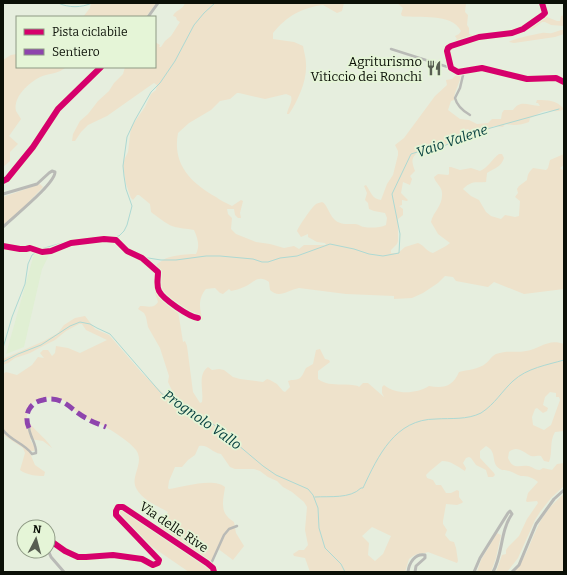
<svg xmlns="http://www.w3.org/2000/svg" width="567" height="575" font-family="Bitter,serif">
<rect width="100%" height="100%" fill="#e6eede"/>
<!-- built -->
<path fill="#e0efd3" d="M34 254 49 255 42 269 24 347 6 354Z"/>
<!-- green -->
<g fill="#eee2cb" fill-rule="evenodd">
<path d="M91 3H156L146 17H83L90 8Z"/>
<path d="M185 3H344L342 11 337 13 323 5C301 8 287 16 273 33V39L294 42 303 46C304 52 306 58 306 64 307 81 298 100 289 114H287C288 107 293 102 291 96L286 94 265 99 239 93H237L230 99 220 101 211 110 189 123 178 133C172 164 191 183 216 197 221 201 227 203 232 206L241 200 243 201 240 213 241 218H238L235 215 234 209H227L228 214 232 218 231 229 236 234 256 242 270 244 284 248 294 246 299 249 304 245H326L325 243 317 242 308 237V234L301 237 297 231C299 226 311 208 316 204 317 203 320 203 322 202 327 204 329 214 334 219 339 225 348 224 355 224 359 224 361 227 364 227 370 228 380 228 386 225L387 218 385 213 374 211 369 209 368 203 365 200 367 193 364 186 366 185C371 192 372 199 381 200L387 184 393 175 398 155V151L395 145 404 138 435 96 447 85 446 80 452 79 459 72 461 74C460 84 454 91 454 100L451 101 448 110 460 119 469 120 477 124 488 123 492 119H501L502 113 504 110H513C521 99 528 106 540 106L538 103H536L537 100C549 100 556 100 564 109 558 113 552 110 545 111 539 112 536 116 530 118L529 122C521 125 514 126 505 124L503 127 494 126 488 130 484 129C478 135 474 134 468 129L463 130 451 143 441 146 436 150 430 151 424 149 420 150C411 158 411 160 415 171L410 176 412 179 410 185 403 182 401 193 408 200 407 201 402 200V205L399 206 403 209V215L398 219V241L397 244 391 250V253H398L405 247 418 243C424 245 427 252 433 253L446 246 450 243 438 234 431 222C433 212 443 206 442 193 442 186 435 183 434 177L438 174 448 175 449 174V167H451L460 170 471 168 480 171C488 168 492 159 499 154H502L504 158C501 167 495 168 487 173L486 182C476 183 472 180 463 189L471 196 479 200 486 212 491 216 501 219 505 215 515 217 519 216 520 201 515 197 518 193 517 189 519 186 527 180C528 174 528 173 533 168L546 170 548 168 550 160 564 154V165L560 168 564 171V289L524 294 494 282 488 287 456 281 453 277 445 276 438 283 423 293 412 298 394 299V296L346 294 299 288C288 290 279 299 270 290L269 282C258 274 253 283 244 287 240 289 235 290 231 291L229 289 223 294 220 293 215 288 206 289C198 298 199 309 203 320L196 314 183 308 178 311 183 342 185 341 187 346 193 392 200 403 202 402C204 390 197 375 208 367L212 370 219 369 224 370 233 377 240 379 263 382 267 379 270 380 277 384 283 391 285 392 290 387 288 381C292 379 298 381 301 377 303 375 304 371 306 368L313 364 316 350 320 349 325 359 329 360 330 362 318 371V379C329 388 345 382 358 386L359 387 363 383H368L384 397 382 393V387L384 385C396 395 416 394 429 386 444 389 453 386 459 372 467 370 479 369 485 364 490 361 490 357 496 354 507 350 516 353 526 351 540 349 548 338 564 344V431L555 432C549 442 553 452 549 462L544 461 541 456C537 455 535 457 531 456 523 452 517 445 509 452L508 458C513 470 519 465 528 466 532 466 534 470 540 470L543 468 552 470 557 464 564 463V486L551 498 540 512 535 520 518 558 507 572H496L502 555 506 554V550L509 546 519 536 527 519 538 503 537 501 527 502 526 501 528 493 538 482C532 477 528 476 521 476 517 475 513 472 509 471 506 470 503 471 500 469 490 463 498 452 486 446L480 451V458L494 473 495 475 493 477H488L486 470 476 465 471 458 469 457 466 458 463 463 466 468 465 471C457 466 451 461 442 461L430 471 426 475 427 478 433 480 436 485H441L446 493H451L457 490 459 491V497L463 502 462 503 457 505 446 504 443 521V524L447 530 445 535 450 541 454 542 456 548 458 561 457 563 428 552C420 555 419 551 409 559L405 572H310L305 558 294 556 293 554 299 550H304L308 545 305 530 307 507 304 502 292 492 283 487 277 481 268 477 260 471 254 469H235L230 467 221 454C211 452 208 444 199 446L195 455 188 460 182 467H175L169 481 168 488 169 489C182 487 214 477 225 487 224 496 220 508 227 516 229 519 232 520 234 522L236 533 244 546 233 560 217 548 212 564 173 538 159 527 168 512C158 506 142 500 136 488 130 476 145 463 136 450 130 442 113 431 104 426 97 422 89 421 82 416 74 412 69 402 60 399 56 398 49 397 45 398 35 400 27 404 27 415 26 425 46 437 52 448L43 441 30 439 35 448 34 451H29L35 465 45 472 44 476C37 476 26 475 20 470L25 453 23 448 5 436 3 432 4 427 3 415V374L6 372 17 375 32 365 38 357 44 358 40 353 43 350H48L52 356 55 353 56 346 68 348 80 353 107 340 86 330 82 324H79L66 331 55 340 41 347 30 353 15 358 8 363 3 365V359L44 341 58 333 64 325 75 318 85 316 95 329 109 335 142 373 169 399 174 403 176 402V399L168 382 169 376 160 348 148 327 146 317 144 313 138 309 140 306C147 306 154 309 158 302L155 293 158 281 156 268 157 264C159 263 161 261 163 260 170 255 188 254 196 254 200 246 198 239 194 230 186 228 180 229 172 226 168 225 155 215 151 212L150 204 139 195H137L133 200 131 198 126 184 123 167V162L128 152 131 127 145 107 151 94 156 90 157 85 154 83 151 85 107 116 88 125 81 132 75 141H72L73 134 80 121 88 114 98 101 109 91 114 83 123 74 125 67H155V42L160 45 159 47H161L165 41 171 36 180 22 177 20 176 17 173 16C175 10 183 10 185 3ZM550 392 556 393V397H559L560 400 551 425 544 430 533 425 532 417 535 409 537 408 543 413 547 411 548 408 543 405 545 397ZM372 527 391 536 383 554 375 561 368 555 369 543 362 536Z"/>
<path d="M397 3H466L465 12 468 15 467 25 469 28V34L472 35 508 33 511 30 527 26 534 18 544 12 547 13V17L557 21H560L561 16 564 15V26L551 25 545 22H542L534 28 517 34 467 42 450 48 447 47 457 39 455 36 459 34 461 31C451 12 419 19 402 16L401 14 403 8Z"/>
<path d="M561 30H564V34L555 37 514 43 509 42C512 39 536 34 542 33 545 32 549 34 552 33 555 32 558 31 561 30Z"/>
<path d="M17 54V67H66C59 74 49 73 40 77 29 83 13 96 16 111 17 113 20 117 21 119L9 136 18 144 10 152V161L3 167V60L11 55Z"/>
<path d="M40 184 43 187 20 211 3 225V197Z"/>
<path d="M564 494V572H513C527 558 531 539 540 522 546 511 554 502 564 494Z"/>
<path d="M119 509H123L129 512 211 570 209 572H189L148 544 119 513Z"/>
<path d="M497 533 501 535 496 558 491 572H477L481 560Z"/>
</g>
<g fill="none" stroke-linecap="round" stroke-linejoin="round">
<!-- stream -->
<g stroke="#add9d3" stroke-width="1">
<path d="M58 3C69 8 81 8 92 3"/>
<path d="M127 252 136 257"/>
<path d="M142 257 161 260H176L206 256H220L253 259 262 262H268L280 258 297 256 330 244 354 249 369 254 383 256 399 253 400 234 392 194 411 154 430 148 444 146 469 134 559 109"/>
<path d="M3 348 12 317 25 284 28 264 32 255 41 249 72 240 94 237H114L119 236 124 231 127 225 132 206 126 189 124 176 123 166 127 137 135 120 151 92 160 83 175 61 194 25 204 13 215 3"/>
<path d="M3 362 18 354 41 345 70 326 80 322 90 324 97 328 110 334 161 393 183 409 213 424 263 466 276 475 308 489 313 495 318 508 319 528 325 548 341 564 345 572"/>
<path d="M315 497C330 496 350 499 361 488H363C378 456 395 419 436 419 451 418 467 420 481 413 495 404 502 391 513 381 527 368 547 365 564 360"/>
</g>
<!-- minor -->
<g stroke="#b9bab6" stroke-width="2.5">
<path d="M542 3 545 13 543 15 523 29 512 33 479 37 451 46 448 48 447 51 451 68 458 72 482 68 527 79 556 78 564 82"/>
<path d="M391 49 451 68"/>
<path d="M464 71 460 88 455 98C457 106 463 111 470 115"/>
<path d="M3 246 20 249H26L30 248 42 252 51 251 71 243 104 239 116 240 127 251 142 258 158 272C158 279 156 285 159 291 163 299 189 317 198 318"/>
<path d="M3 430C11 441 24 443 32 454L36 453C37 445 30 437 29 428"/>
<path d="M210 566 224 535 229 529 237 526"/>
</g>
<!-- tertiary -->
<g stroke="#b9bab6" stroke-width="3">
<path d="M148 17 158 3"/>
<path d="M3 181 7 179 33 147 58 109 101 67"/>
<path d="M3 194 37 184 49 173 52 171 55 172C55 184 13 217 3 227"/>
<path d="M48 539 65 551 78 557H86L113 555 142 559 153 565 158 563 159 560 116 515V511L118 507H123L207 563 213 568 214 572"/>
<path d="M48 550 51 557 64 572"/>
<path d="M408 572C409 563 415 553 425 555V558L416 566 415 572"/>
<path d="M474 572 480 558 508 513 510 511 512 514C500 531 503 554 493 572"/>
<path d="M512 572 519 565 536 524 554 499 564 490"/>
</g>
<!-- quiet -->
<path stroke="#8e44ad" stroke-width="5" stroke-dasharray="10 5" stroke-linecap="butt" d="M29 428C26 422 26 413 30 408 33 403 38 401 43 400 64 395 70 410 86 418 92 422 99 424 106 427"/>
<defs>
<g id="cycleway">
<path d="M542 3 545 13 543 15 523 29 512 33 479 37 451 46 448 48 447 51 451 68 458 72 482 68 527 79 556 78 564 82"/>
<path d="M3 181 7 179 33 147 58 109 101 67"/>
<path d="M3 246 20 249H26L30 248 42 252 51 251 71 243 104 239 116 240 127 251 142 258 158 272C158 279 156 285 159 291 163 299 189 317 198 318"/>
<path d="M48 539 65 551 78 557H86L113 555 142 559 153 565 158 563 159 560 116 515V511L118 507H123L207 563 213 568 214 572"/>
</g>
</defs>
<!-- cycleway casing -->
<use href="#cycleway" stroke="#e5f5d7" stroke-width="8"/>
<!-- cycleway -->
<use href="#cycleway" stroke="#d6006c" stroke-width="6"/>
</g>
<!-- icons -->
<defs>
<symbol id="restaurant-bare" viewBox="-9 -9 18 18"><path d="M-5-6h1v4h1v-4h1v4h1v-4h1v5L-1.5 .5V6h-2V.5L-5-1ZM5-6V6H3V1.5H1.5Q1.5-4 5-6Z" fill="#585e52" stroke="#e5f5d7" stroke-width="2.5" paint-order="stroke"/></symbol>
</defs>
<g fill-rule="evenodd">
<use href="#restaurant-bare" x="423" y="57" width="22" height="22"/>
</g>
<g text-anchor="middle" dominant-baseline="central" stroke-width="3.5" stroke-linejoin="round" paint-order="stroke">
<!-- poi labels -->
<g font-size="13" fill="#0b1007" stroke="#e5f5d7" text-anchor="end">
<text x="422" y="61">Agriturismo<tspan x="422" dy="15">Viticcio dei Ronchi</tspan></text>
</g>
<!-- street labels -->
<g font-size="13" fill="#0b1007" stroke="#e5f5d7">
<text transform="translate(174 527) rotate(34)">Via delle Rive</text>
</g>
<!-- water labels -->
<g font-size="14" font-style="italic" fill="#084140" stroke="#e5f5d7">
<text transform="translate(452 141) rotate(-19)">Vaio Valene</text>
<text transform="translate(202 420) rotate(35)">Prognolo Vallo</text>
</g>
</g>
<!-- border -->
<rect width="567" height="575" fill="none" stroke="#0b1007" stroke-width="8"/>
<!-- legend -->
<rect x="16" y="16" width="140" height="52" fill="#e5f5d7" stroke="#8e9984"/>
<rect x="24" y="29" width="20" height="6" fill="#d6006c" stroke="#8e9984"/>
<text x="52" y="36" font-size="12" fill="#0b1007">Pista ciclabile</text>
<rect x="24" y="49" width="20" height="6" fill="#8e44ad" stroke="#8e9984"/>
<text x="52" y="56" font-size="12" fill="#0b1007">Sentiero</text>
<!-- north arrow -->
<g transform="translate(36 539) rotate(6)"><circle r="19" fill="#e5f5d7" stroke="#8e9984"/>
<path d="M0-3L7 15L0 10L-7 15Z" fill="#585e52"/>
<text y="-6" font-size="11" font-weight="bold" text-anchor="middle" fill="#0b1007">N</text>
</g>
</svg>
